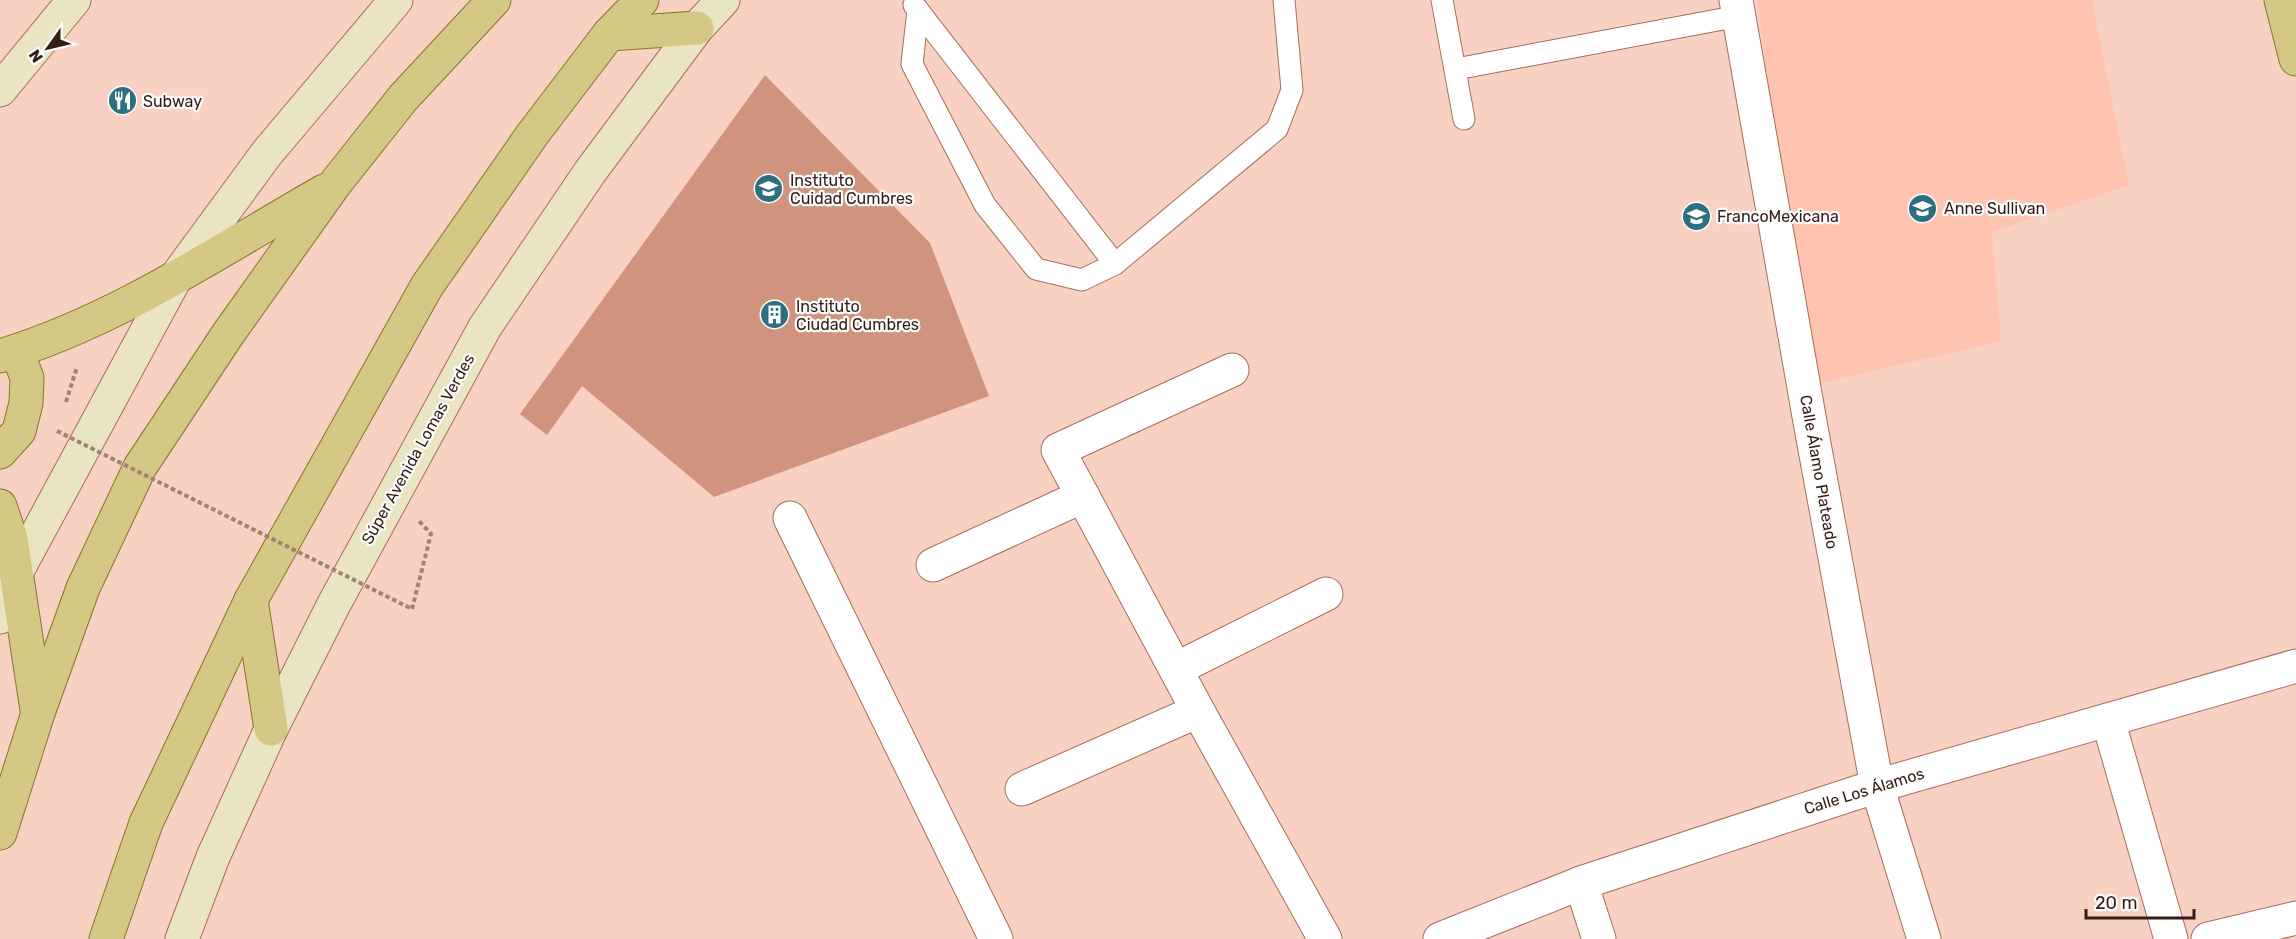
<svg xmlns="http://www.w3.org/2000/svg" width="2296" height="939" font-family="Rubik,sans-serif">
<rect width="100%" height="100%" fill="#f8d1c3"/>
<!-- built -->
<path fill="#fec4b0" d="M1757 0H2092L2129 185 1992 232 2001 341 1809 386Z"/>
<!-- building -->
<path fill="#d0937d" d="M765 75 930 243 989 396 714 497 582 386 547 435 520 414Z"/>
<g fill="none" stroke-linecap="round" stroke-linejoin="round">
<defs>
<g id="service">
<path d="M1442 0 1464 119"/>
<path d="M914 5 1115 264"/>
<path d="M918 10 912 64 985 205 1036 269 1082 280 1115 264 1277 129 1292 90 1284 0"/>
<path d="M1456 69 1739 16"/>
</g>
<g id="minor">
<path d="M1736 0 1810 422 1877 786 1924 939"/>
<path d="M1232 370 1058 450 1198 711 1325 939"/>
<path d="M790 518 996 939"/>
<path d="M933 565 1083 496"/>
<path d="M1176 669 1326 594"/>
<path d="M2108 720 2171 939"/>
<path d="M1022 789 1198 711"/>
<path d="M1581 883 1599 939"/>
<path d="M2208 939 2296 918"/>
</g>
<path id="tertiary" d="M1440 939 1581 883 1877 786 2296 666"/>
<g id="secondary">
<path d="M0 90 74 0"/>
<path d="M0 617 16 573 176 277 267 153 396 0"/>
<path d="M182 939 213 857 271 729 334 604 485 327 590 172 697 28 723 0"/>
</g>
<g id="primary">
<path d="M2281 0 2296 59"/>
<path d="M609 34 697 28"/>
<path d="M0 356C116 321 219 251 324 191"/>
<path d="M0 452 19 431 26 403 27 378 17 351"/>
<path d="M0 506 11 539 37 710"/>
<path d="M251 600 271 729"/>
<path d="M0 833 38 713 83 588 140 467 228 334 334 185 403 98 494 0"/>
<path d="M106 939 146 823 251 600 427 286 532 135 609 34 642 0"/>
</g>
</defs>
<!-- service casing -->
<use href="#service" stroke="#a76e59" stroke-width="23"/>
<!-- minor casing -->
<use href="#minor" stroke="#a76e59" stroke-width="35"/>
<!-- tertiary casing -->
<use href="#tertiary" stroke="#a76e59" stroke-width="35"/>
<!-- secondary casing -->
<use href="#secondary" stroke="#a76e59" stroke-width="35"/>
<!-- primary casing -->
<use href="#primary" stroke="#887529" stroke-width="35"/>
<!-- path -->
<g stroke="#a28276" stroke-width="4" stroke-dasharray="4.5 3" stroke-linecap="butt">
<path d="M66 402 77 367"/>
<path d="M412 609 431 534 419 521"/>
</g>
<!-- service -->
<use href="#service" stroke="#fff" stroke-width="21"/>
<!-- minor -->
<use href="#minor" stroke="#fff" stroke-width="33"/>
<!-- tertiary -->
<use href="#tertiary" stroke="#fff" stroke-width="33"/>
<!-- secondary -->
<use href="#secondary" stroke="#e9e4c2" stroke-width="33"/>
<!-- primary -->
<use href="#primary" stroke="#d3c985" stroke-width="33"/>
<!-- path-bridge -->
<path stroke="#a28276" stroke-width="4" stroke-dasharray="4.5 3" stroke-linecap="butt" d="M57 431 412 609"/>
</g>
<!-- icons -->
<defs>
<symbol id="restaurant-disc" viewBox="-11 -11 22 22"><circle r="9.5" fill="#2d6e81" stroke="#fbfcfb"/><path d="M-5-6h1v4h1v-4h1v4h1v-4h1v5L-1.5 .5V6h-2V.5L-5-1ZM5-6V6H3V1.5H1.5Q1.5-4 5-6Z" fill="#fff"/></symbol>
<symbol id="school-disc" viewBox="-11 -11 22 22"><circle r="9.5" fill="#2d6e81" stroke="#fbfcfb"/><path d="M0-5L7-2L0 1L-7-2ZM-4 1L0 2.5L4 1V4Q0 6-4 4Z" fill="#fff"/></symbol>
<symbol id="building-disc" viewBox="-11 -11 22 22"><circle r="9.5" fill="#2d6e81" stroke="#fbfcfb"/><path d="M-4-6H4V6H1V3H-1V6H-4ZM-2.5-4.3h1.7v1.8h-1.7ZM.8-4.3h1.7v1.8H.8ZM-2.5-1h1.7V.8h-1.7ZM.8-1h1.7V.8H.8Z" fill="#fff"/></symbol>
</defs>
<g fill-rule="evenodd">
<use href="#restaurant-disc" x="106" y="84" width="33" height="33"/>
<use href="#school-disc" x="752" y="172" width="33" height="33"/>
<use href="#school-disc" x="1906" y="192" width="33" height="33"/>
<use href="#school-disc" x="1680" y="200" width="33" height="33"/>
<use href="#building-disc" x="758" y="298" width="33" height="33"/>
</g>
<g text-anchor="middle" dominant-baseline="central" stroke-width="4.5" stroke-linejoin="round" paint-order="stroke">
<!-- poi labels -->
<g font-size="16" fill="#341d14" stroke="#fbfcfb" text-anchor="start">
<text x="143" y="101">Subway</text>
<text x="790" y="180">Instituto<tspan x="790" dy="18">Cuidad Cumbres</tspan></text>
<text x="1944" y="208">Anne Sullivan</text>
<text x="1717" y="216">FrancoMexicana</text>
<text x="796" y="306">Instituto<tspan x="796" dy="18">Ciudad Cumbres</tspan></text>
</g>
<!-- street labels -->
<g font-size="16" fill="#341d14" stroke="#fbfcfb">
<text transform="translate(418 449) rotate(-61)">Súper Avenida Lomas Verdes</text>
<text transform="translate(1819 472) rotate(80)">Calle Álamo Plateado</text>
<text transform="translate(1864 791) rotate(-17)">Calle Los Álamos</text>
</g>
</g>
<!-- north arrow -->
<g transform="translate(48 48) rotate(236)" stroke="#fbfcfb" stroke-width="4.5" paint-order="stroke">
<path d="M0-4.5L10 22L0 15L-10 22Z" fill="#341d14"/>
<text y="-9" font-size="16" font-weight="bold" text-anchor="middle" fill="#341d14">N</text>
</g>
<!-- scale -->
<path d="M2086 909v9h108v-9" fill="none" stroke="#341d14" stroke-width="3"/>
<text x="2095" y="909" font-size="18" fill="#341d14" stroke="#fbfcfb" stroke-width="4.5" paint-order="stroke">20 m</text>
</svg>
